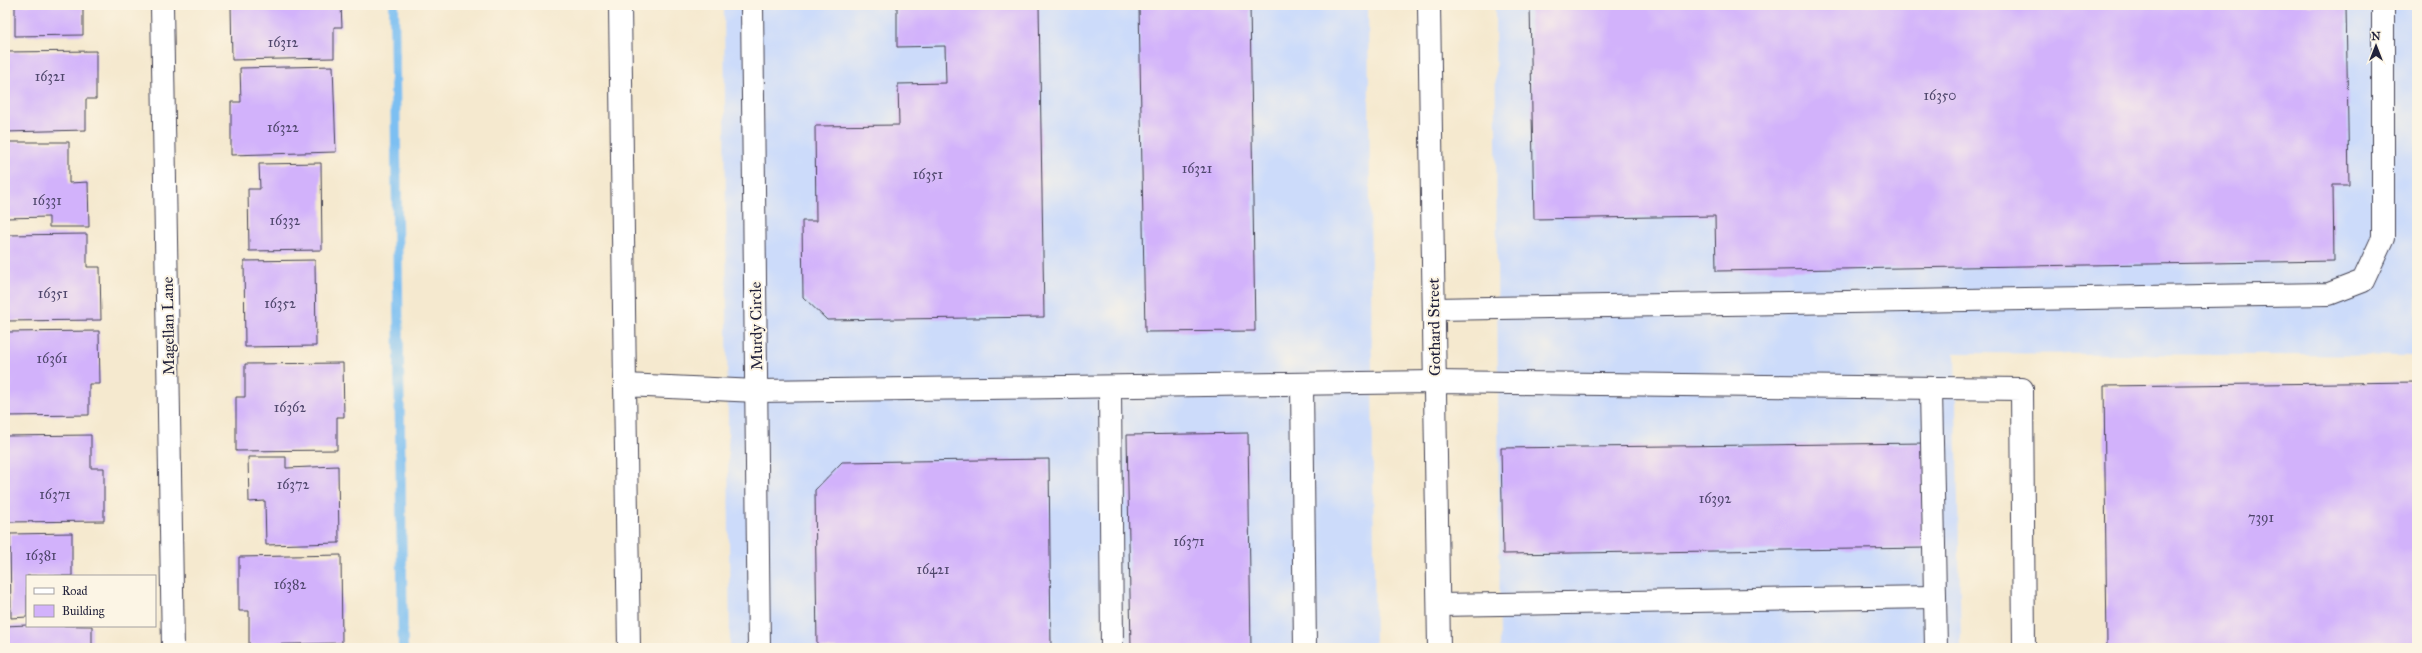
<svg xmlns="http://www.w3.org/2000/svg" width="2422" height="653" font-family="'IM FELL Great Primer',serif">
<rect width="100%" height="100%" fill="#fcf5e5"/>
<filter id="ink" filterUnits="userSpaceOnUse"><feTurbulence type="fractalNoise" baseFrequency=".025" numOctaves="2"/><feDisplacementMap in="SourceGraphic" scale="8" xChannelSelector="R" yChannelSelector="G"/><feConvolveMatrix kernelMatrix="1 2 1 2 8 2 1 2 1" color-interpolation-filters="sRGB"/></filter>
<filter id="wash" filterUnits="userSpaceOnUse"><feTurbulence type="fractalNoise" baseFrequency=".012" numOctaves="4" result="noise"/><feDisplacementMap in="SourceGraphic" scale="16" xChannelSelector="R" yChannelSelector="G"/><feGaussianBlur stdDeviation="0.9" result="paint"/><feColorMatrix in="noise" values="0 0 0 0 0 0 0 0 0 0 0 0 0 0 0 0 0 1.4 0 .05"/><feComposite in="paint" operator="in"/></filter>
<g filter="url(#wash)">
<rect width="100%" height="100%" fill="#f5e9cf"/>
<!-- built -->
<g fill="#ccdbfa">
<path d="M724 5H1368L1375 648H730Z"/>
<path d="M1495 5H2417L2416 356 1955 353 1961 648H1500Z"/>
</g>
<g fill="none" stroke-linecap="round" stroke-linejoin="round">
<!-- stream -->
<path stroke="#7cbff2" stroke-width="10" d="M394 5 403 648"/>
</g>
<g id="blocks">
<!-- building -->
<g fill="#d2b2fb">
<path d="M15 5H83V35L15 36Z"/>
<path d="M244 5H341L342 27H334V58L232 60 231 6Z"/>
<path d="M897 5H1039L1044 317 827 320 803 297 802 221H816L815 126 899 125 898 84 946 83 945 46 897 47Z"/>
<path d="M1139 5H1250L1255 331 1145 332Z"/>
<path d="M1530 5H2346L2349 185H2333L2334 261 1716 271 1715 216 1534 219Z"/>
<path d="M96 51V99H86V130L5 132V52Z"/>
<path d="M333 66 336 152 231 155V102H241L240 68Z"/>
<path d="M5 142H69V183L88 182 89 227H49V217L5 218Z"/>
<path d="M321 163 322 250 249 251 248 189H260L259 164Z"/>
<path d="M87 234V267H100L101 320 5 321V235Z"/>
<path d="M315 260 316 346 245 347 244 261Z"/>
<path d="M99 331 100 384H89V415L5 416V332Z"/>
<path d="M343 363 344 417H337V450L236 451V397H245V364Z"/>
<path d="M2417 382V648H2107L2104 386Z"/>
<path d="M1248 433 1251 648H1131L1127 435Z"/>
<path d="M91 435V468H104V521L5 522V436Z"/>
<path d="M1926 443 1928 548 1503 554 1501 448Z"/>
<path d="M248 457H286V468L338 466 339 543 266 545 265 501 249 502Z"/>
<path d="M1049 459 1051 648H817L815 490 842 462Z"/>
<path d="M72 533V576H27V617L11 618 10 534Z"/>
<path d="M341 555 342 643 249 645V611H239V557Z"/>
<path d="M27 625 92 626V648H5V626Z"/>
</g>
</g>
</g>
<g filter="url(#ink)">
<use href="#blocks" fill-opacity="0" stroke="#424051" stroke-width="1"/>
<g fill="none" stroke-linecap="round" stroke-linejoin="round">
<defs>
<g id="minor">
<path d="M162 5 173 648"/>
<path d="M620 5 625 385"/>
<path d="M752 5 759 648"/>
<path d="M1429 5 1439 648"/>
<path d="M1434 309 2329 294 2363 281 2383 238V5"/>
<path d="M1302 384 1305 648"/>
<path d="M1110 387 1112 648"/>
<path d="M1931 390 1936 648"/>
<path d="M1439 605 1935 597"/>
<path d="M629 648 625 385 757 391 1435 382 2022 389 2024 648"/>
</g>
</defs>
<!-- minor casing -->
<use href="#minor" stroke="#424051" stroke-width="24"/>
<!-- minor -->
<use href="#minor" stroke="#fff" stroke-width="22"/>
</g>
</g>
<g text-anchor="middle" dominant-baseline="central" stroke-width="4" stroke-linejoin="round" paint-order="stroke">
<!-- number labels -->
<g font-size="14" fill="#4e466b">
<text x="283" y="42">16312</text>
<text x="50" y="76">16321</text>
<text x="1940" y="95">16350</text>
<text x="283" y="127">16322</text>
<text x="1197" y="168">16321</text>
<text x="928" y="174">16351</text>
<text x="47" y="200">16331</text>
<text x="285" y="220">16332</text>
<text x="53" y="293">16351</text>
<text x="280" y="303">16352</text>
<text x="52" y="358">16361</text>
<text x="290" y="407">16362</text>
<text x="293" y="484">16372</text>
<text x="55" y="494">16371</text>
<text x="1715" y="498">16392</text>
<text x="2261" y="517">7391</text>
<text x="1189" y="541">16371</text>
<text x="41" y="555">16381</text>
<text x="933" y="569">16421</text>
<text x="290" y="584">16382</text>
</g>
<!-- street labels -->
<g font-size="16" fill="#22223b" stroke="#fcf5e5">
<text transform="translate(168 326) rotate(-91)">Magellan Lane</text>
<text transform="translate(756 326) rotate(-91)">Murdy Circle</text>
<text transform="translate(1434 327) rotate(-91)">Gothard Street</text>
</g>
</g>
<!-- margin -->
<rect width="2422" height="653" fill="none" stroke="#fcf5e5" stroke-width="20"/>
<!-- legend -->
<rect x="26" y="575" width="130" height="52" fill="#fcf5e5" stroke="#a5a1a1"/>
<rect x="34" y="588" width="20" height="6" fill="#ffffff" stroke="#a5a1a1"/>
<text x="62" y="595" font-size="12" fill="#22223b">Road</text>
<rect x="34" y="605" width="20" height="12" fill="#d2b2fb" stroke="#a5a1a1"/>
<text x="62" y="615" font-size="12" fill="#22223b">Building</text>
<!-- north arrow -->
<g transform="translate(2376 46)" stroke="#fcf5e5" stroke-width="3" paint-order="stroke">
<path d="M0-3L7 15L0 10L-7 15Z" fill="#22223b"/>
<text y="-6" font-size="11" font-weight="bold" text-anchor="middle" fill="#22223b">N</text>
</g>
</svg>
